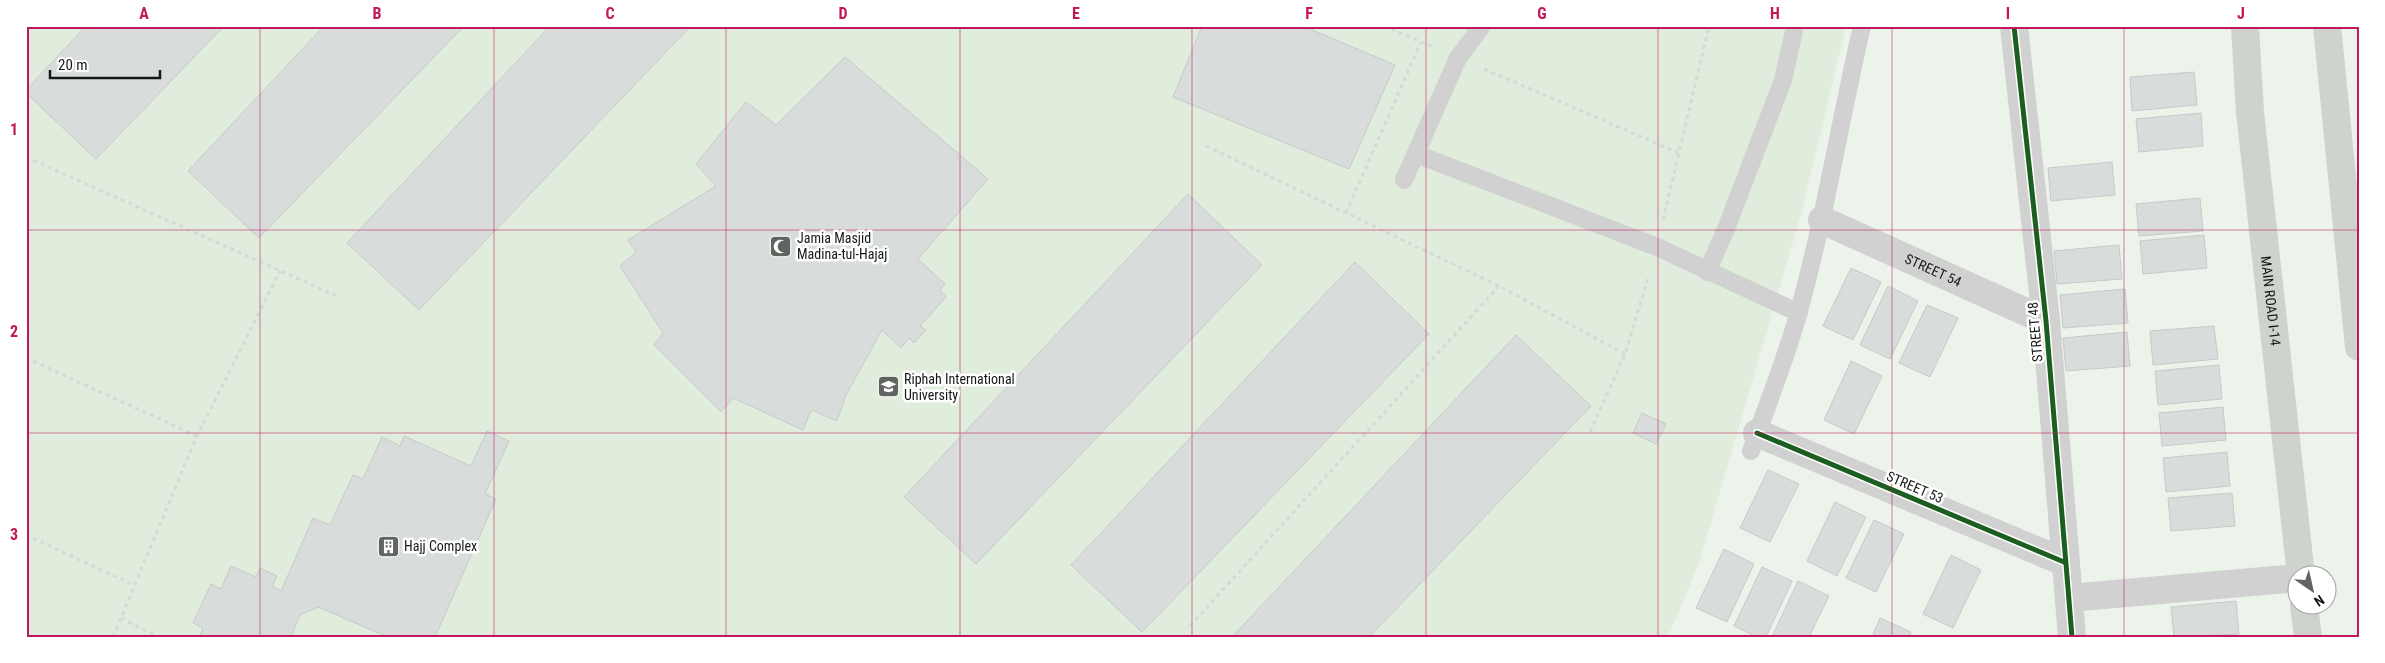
<svg xmlns="http://www.w3.org/2000/svg" width="2385" height="663" font-family="'Roboto Condensed',sans-serif">
<rect width="100%" height="100%" fill="#ecf3ea"/>
<!-- built -->
<path fill="#e0ecdc" d="M26 26H1846L1802 211 1699 563 1668 637H26Z"/>
<!-- building -->
<g fill="#d8dddb" stroke="#c6caca">
<path d="M86 26H224L96 159 26 93V90Z"/>
<path d="M324 26H464L259 238 188 171Z"/>
<path d="M550 26H691L419 310 347 243Z"/>
<path d="M1202 26H1303L1395 65 1349 169 1173 97Z"/>
<path d="M845 57 988 179 918 259 945 284 940 290 946 297 920 326 926 330 914 343 909 338 901 348 882 330 846 395 837 421 811 410 803 430 733 398 721 412 654 345 663 333 620 266 636 252 628 240 716 186 696 164 746 102 776 125Z"/>
<path d="M2194 72 2197 105 2132 111 2130 77Z"/>
<path d="M2201 113 2203 146 2139 152 2136 119Z"/>
<path d="M2112 162 2115 195 2051 201 2048 168Z"/>
<path d="M1188 194 1262 265 976 564 904 497Z"/>
<path d="M2200 198 2203 231 2139 236 2136 204Z"/>
<path d="M2204 235 2207 268 2143 274 2140 241Z"/>
<path d="M2119 245 2122 279 2057 284 2054 251Z"/>
<path d="M1355 262 1429 334 1142 632 1071 565Z"/>
<path d="M1851 268 1881 282 1853 340 1823 326Z"/>
<path d="M1888 286 1918 301 1890 359 1860 345Z"/>
<path d="M2125 289 2128 323 2063 328 2060 295Z"/>
<path d="M1927 305 1958 318 1930 377 1899 363Z"/>
<path d="M2214 326 2218 359 2153 365 2150 331Z"/>
<path d="M2127 332 2130 366 2066 371 2063 338Z"/>
<path d="M1516 335 1591 406 1369 637H1232Z"/>
<path d="M1851 361 1882 376 1854 434 1824 420Z"/>
<path d="M2219 365 2222 399 2158 405 2155 371Z"/>
<path d="M2223 407 2226 440 2162 446 2159 413Z"/>
<path d="M1642 413 1666 424 1656 444 1633 433Z"/>
<path d="M487 431 509 441 485 494 496 499 435 637H388L318 607 300 615 291 637H199L203 628 193 623 211 584 221 589 231 566 256 577 260 568 277 576 272 586 281 591 313 518 330 525 353 475 363 479 382 437 400 446 404 436 471 466Z"/>
<path d="M2227 452 2230 486 2166 492 2163 458Z"/>
<path d="M1768 470 1799 484 1770 542 1740 528Z"/>
<path d="M2232 493 2235 526 2171 531 2168 498Z"/>
<path d="M1835 502 1866 517 1837 576 1807 561Z"/>
<path d="M1874 520 1904 534 1876 592 1846 578Z"/>
<path d="M1724 549 1754 564 1727 622 1696 608Z"/>
<path d="M1951 555 1981 570 1953 628 1923 614Z"/>
<path d="M1762 567 1792 581 1766 637H1757L1734 626Z"/>
<path d="M1798 581 1829 596 1809 637H1772Z"/>
<path d="M2236 601 2239 634 2174 637 2171 607Z"/>
<path d="M1880 618 1911 632 1909 637H1872Z"/>
</g>
<g fill="none" stroke-linecap="round" stroke-linejoin="round">
<!-- path -->
<g stroke="#d7d9d6" stroke-width="3" stroke-dasharray="4 4" stroke-linecap="butt">
<path d="M1384 26 1433 47"/>
<path d="M1484 69 1679 153"/>
<path d="M1206 146 1499 286 1625 354"/>
<path d="M26 157 339 297"/>
<path d="M1346 213 1421 42"/>
<path d="M1663 220 1709 26"/>
<path d="M26 358 197 436"/>
<path d="M1590 432 1625 354 1649 275"/>
<path d="M26 535 134 585"/>
<path d="M121 618 158 637"/>
<path d="M1190 626 1499 286"/>
<path d="M113 637 197 436 280 271"/>
</g>
<!-- lane -->
<g stroke="#d0d1d0" stroke-width="18">
<path d="M1416 154 1657 247 1799 313"/>
<path d="M1404 180 1458 58 1482 26"/>
<path d="M1707 272 1726 229 1783 80 1795 26"/>
<path d="M1751 451C1767 405 1786 359 1799 311 1825 217 1840 121 1862 26"/>
</g>
<!-- street -->
<g stroke="#d0d1d0" stroke-width="28">
<path d="M2014 26 2046 321 2072 637"/>
<path id="s1" d="M1822 220 2046 321"/>
<path d="M1757 433 2064 562"/>
<path d="M2069 598 2298 578"/>
</g>
<!-- secondary -->
<g stroke="#cfd3ce" stroke-width="28">
<path id="s2" d="M2245 26 2250 112 2301 576"/>
<path d="M2327 26 2359 347"/>
<path d="M2304 606 2308 637"/>
</g>
<defs>
<g id="cycleway">
<path d="M2014 26 2046 321 2072 637"/>
<path d="M1757 433 2064 562"/>
</g>
</defs>
<!-- cycleway casing -->
<use href="#cycleway" stroke="#fff" stroke-width="8"/>
<!-- cycleway -->
<use href="#cycleway" stroke="#1b5e20" stroke-width="5"/>
</g>
<!-- grid -->
<path fill="none" stroke="#c2185b" stroke-width="1" stroke-opacity="0.55" d="M260 26V637M494 26V637M726 26V637M960 26V637M1192 26V637M1426 26V637M1658 26V637M1892 26V637M2124 26V637M26 230H2359M26 433H2359"/>
<!-- icons -->
<defs>
<symbol id="mosque-square" viewBox="-11 -11 22 22"><rect x="-9" y="-9" width="18" height="18" rx="4" fill="#60655f" stroke="#fff"/><path d="M3.5-4.9A6 6 0 1 0 3.5 4.9A5 5 0 1 1 3.5-4.9Z" fill="#fff"/></symbol>
<symbol id="university-square" viewBox="-11 -11 22 22"><rect x="-9" y="-9" width="18" height="18" rx="4" fill="#60655f" stroke="#fff"/><path d="M0-5L7-2L0 1L-7-2ZM-4 1L0 2.5L4 1V4Q0 6-4 4Z" fill="#fff"/></symbol>
<symbol id="building-square" viewBox="-11 -11 22 22"><rect x="-9" y="-9" width="18" height="18" rx="4" fill="#60655f" stroke="#fff"/><path d="M-4-6H4V6H1V3H-1V6H-4ZM-2.5-4.3h1.7v1.8h-1.7ZM.8-4.3h1.7v1.8H.8ZM-2.5-1h1.7V.8h-1.7ZM.8-1h1.7V.8H.8Z" fill="#fff"/></symbol>
</defs>
<g fill-rule="evenodd">
<use href="#mosque-square" x="768" y="234" width="25" height="25"/>
<use href="#university-square" x="876" y="374" width="25" height="25"/>
<use href="#building-square" x="376" y="534" width="25" height="25"/>
</g>
<g text-anchor="middle" dominant-baseline="central" stroke-width="5" stroke-linejoin="round" paint-order="stroke">
<!-- poi labels -->
<g font-size="14" fill="#151914" stroke="#fff" text-anchor="start">
<text x="797" y="238">Jamia Masjid<tspan x="797" dy="16">Madina-tul-Hajaj</tspan></text>
<text x="904" y="379">Riphah International<tspan x="904" dy="16">University</tspan></text>
<text x="404" y="546">Hajj Complex</text>
</g>
<!-- street labels -->
<g font-size="14" fill="#151914" stroke="#fff">
<text stroke="none"><textPath href="#s1" startOffset="122">STREET 54</textPath></text>
<text stroke="none"><textPath href="#s2" startOffset="276">MAIN ROAD I-14</textPath></text>
<text transform="translate(2035 332) rotate(-95)">STREET 48</text>
<text transform="translate(1915 487) rotate(23)">STREET 53</text>
</g>
</g>
<!-- border -->
<rect width="2385" height="663" fill="none" stroke="#ffffff" stroke-width="55"/>
<!-- north arrow -->
<g transform="translate(2312 590) rotate(146)"><circle r="24" fill="#ffffff" stroke="#a1a3a1"/>
<path d="M0-4L9 19L0 12L-9 19Z" fill="#60655f"/>
<text y="-8" font-size="14" font-weight="bold" text-anchor="middle" fill="#151914">N</text>
</g>
<!-- scale -->
<path d="M50 70v8h110v-8" fill="none" stroke="#151914" stroke-width="2.5"/>
<text x="58" y="70" font-size="15" fill="#151914" stroke="#ffffff" stroke-width="4" paint-order="stroke">20 m</text>
<rect x="28" y="28" width="2330" height="608" fill="none" stroke="#c2185b" stroke-width="2"/>
<g font-size="16" text-anchor="middle" font-weight="bold" fill="#c2185b">
<text x="144" y="19">A</text>
<text x="377" y="19">B</text>
<text x="610" y="19">C</text>
<text x="843" y="19">D</text>
<text x="1076" y="19">E</text>
<text x="1309" y="19">F</text>
<text x="1542" y="19">G</text>
<text x="1775" y="19">H</text>
<text x="2008" y="19">I</text>
<text x="2241" y="19">J</text>
<text x="14" y="135">1</text>
<text x="14" y="337">2</text>
<text x="14" y="540">3</text>
</g>
</svg>
